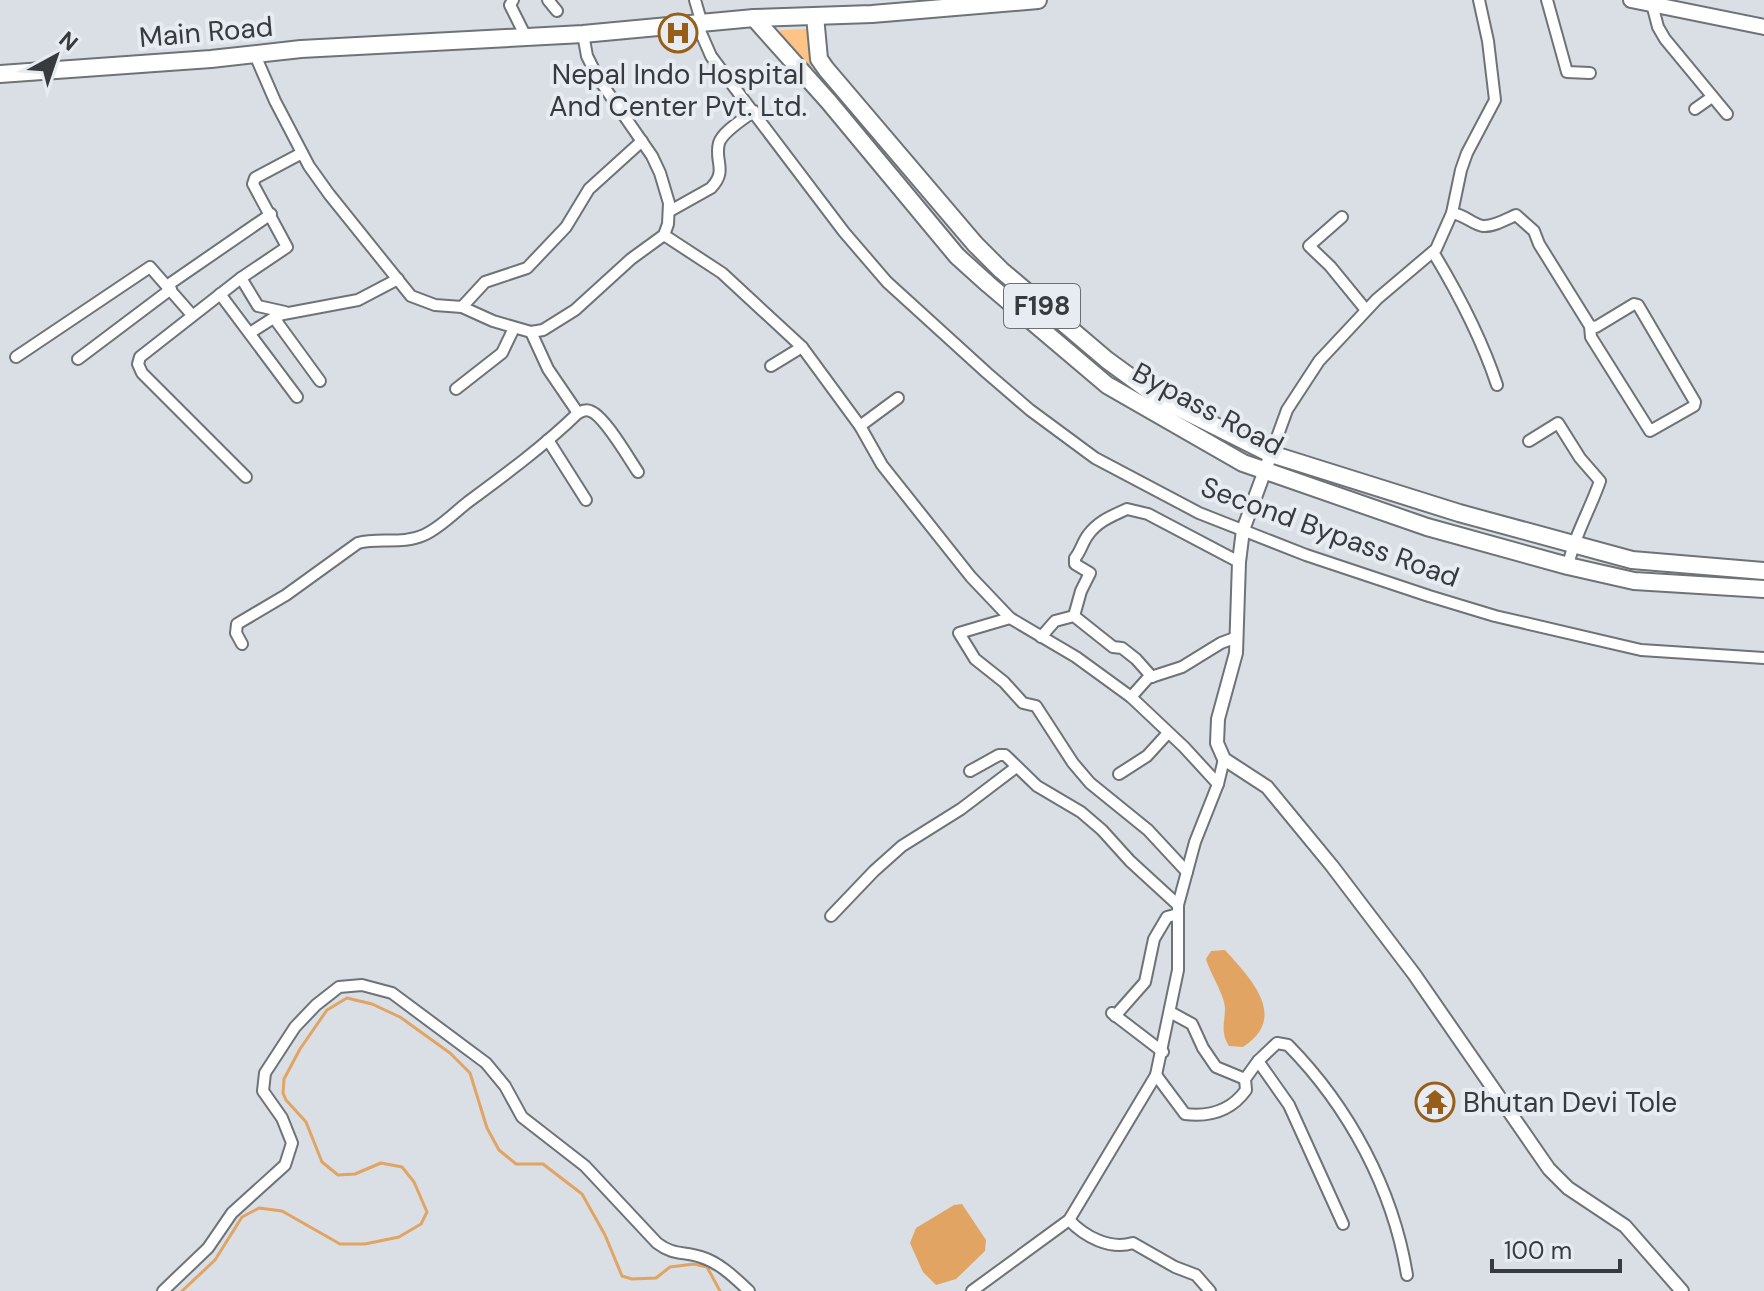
<svg xmlns="http://www.w3.org/2000/svg" width="1764" height="1291" font-family="'DM Sans',sans-serif">
<rect width="100%" height="100%" fill="#d9dfe4"/>
<!-- green -->
<path fill="#ffc386" d="M808 29V47L813 64 809 68 778 34 781 30Z"/>
<!-- water -->
<g fill="#e1a463">
<path d="M1225 950C1251 979 1289 1017 1243 1047L1229 1046C1220 1032 1225 1023 1225 1008 1225 996 1210 973 1206 959L1211 951Z"/>
<path d="M962 1204 986 1240 985 1251 956 1279 936 1285 923 1272 910 1243 916 1228 954 1205Z"/>
</g>
<g fill="none" stroke-linecap="round" stroke-linejoin="round">
<!-- stream -->
<path stroke="#e1a463" stroke-width="3" d="M182 1291 215 1260 242 1217 259 1208 282 1211 340 1244H365L399 1237 421 1224 427 1212 414 1182 402 1167 381 1163 355 1174 338 1175 322 1162 306 1122 286 1100 283 1093 284 1079 300 1049 327 1010 347 998 372 1004 400 1017 450 1053 470 1073 487 1128 499 1150 516 1164H543L582 1194 605 1235 622 1276 632 1279 656 1278 670 1267 694 1264 707 1267 720 1291"/>
<defs>
<g id="minor">
<path d="M513 0 510 5 526 37"/>
<path d="M548 0 557 11"/>
<path d="M695 0 702 24"/>
<path d="M1547 0 1567 72 1590 73"/>
<path d="M1652 4 1658 27 1665 39 1727 114"/>
<path d="M697 24 711 56 728 79 844 232 887 282 987 373 1030 410 1095 458 1199 513 1306 555 1429 596 1495 616 1641 650 1764 658"/>
<path d="M255 55 275 101 309 166 329 194 411 296 435 305 462 307 493 321 531 332 543 330 575 310 631 259 664 235 668 224 669 203 660 173 652 156 598 78 587 56 583 34"/>
<path d="M1695 109 1712 97"/>
<path d="M670 211 711 188C728 170 714 162 719 143 723 131 744 119 754 111"/>
<path d="M1452 213C1465 215 1474 225 1483 226 1493 227 1507 219 1516 215L1534 231 1539 244 1590 326 1596 327 1634 304 1638 305 1695 402 1694 406 1650 431 1591 337 1590 326"/>
<path d="M1342 217 1309 246 1330 266 1366 310"/>
<path d="M664 235 722 273 802 347 860 426 882 465 971 577 1010 618 1076 657 1131 697 1184 747 1218 784"/>
<path d="M1433 252C1459 295 1481 337 1497 385"/>
<path d="M241 278 258 306 285 312"/>
<path d="M168 285 271 214"/>
<path d="M220 294 297 397"/>
<path d="M462 307 485 282 527 268 566 227 589 189 642 141"/>
<path d="M531 332 548 369 578 413"/>
<path d="M250 333 278 315"/>
<path d="M16 357 150 267 192 315"/>
<path d="M78 359 171 289"/>
<path d="M771 366 802 347"/>
<path d="M320 381 277 322 278 315 358 300 398 279"/>
<path d="M456 389 502 353 514 328"/>
<path d="M860 426 898 398"/>
<path d="M548 440 586 500"/>
<path d="M1529 441 1558 423 1580 458 1600 481C1590 510 1574 536 1568 566"/>
<path d="M1271 454 1287 410 1319 361 1377 299 1436 249 1452 213 1461 170 1467 153 1495 100 1488 41 1479 0"/>
<path d="M246 477 142 373 138 364 140 357 241 278 287 247 253 184 255 178 302 153"/>
<path d="M1074 616 1081 591 1090 573 1075 564V558C1081 551 1082 543 1088 535 1098 521 1112 516 1127 509L1148 514 1239 562"/>
<path d="M1010 618 959 633 975 659 1004 682 1023 703 1036 706 1073 763 1090 783 1148 830 1187 872"/>
<path d="M1041 637 1055 621 1074 616 1113 647 1122 648 1136 659 1152 677"/>
<path d="M242 644 236 633 237 624 286 595 358 543C379 537 402 545 424 535 440 528 454 513 468 502 506 474 544 446 578 413 582 411 586 409 590 411 604 415 629 459 638 472"/>
<path d="M1131 697 1148 678 1182 667 1221 643 1237 637"/>
<path d="M970 771 999 755H1005L1037 786 1081 812 1102 830 1130 861 1178 905"/>
<path d="M1119 774 1147 756 1168 733"/>
<path d="M831 916 874 871 902 846 961 809 1015 768"/>
<path d="M1170 1012 1192 1024 1203 1048 1216 1067 1245 1079"/>
<path d="M1112 1013 1163 1052"/>
<path d="M1115 1016 1145 982 1154 939 1167 917 1178 914"/>
<path d="M1258 1061 1289 1105 1343 1224"/>
<path d="M1156 1075 1185 1114C1210 1117 1231 1111 1246 1090L1245 1079 1258 1061 1277 1043 1288 1045C1349 1107 1393 1189 1407 1275"/>
<path d="M1069 1220C1085 1237 1110 1250 1133 1243L1175 1267 1196 1275 1210 1291"/>
<path d="M163 1291 208 1248 232 1213 285 1165 292 1143 282 1118 263 1091 265 1073 295 1027 316 1005 339 987 362 985 392 993 486 1063 505 1086 522 1117 585 1166 657 1243C674 1256 683 1251 701 1257 720 1263 734 1277 749 1291"/>
<path d="M972 1291 1069 1220 1156 1075 1178 970V905L1195 842 1218 784 1224 759"/>
</g>
<path id="tertiary" d="M1271 454 1243 530 1239 562 1236 653 1218 719 1217 743 1224 759 1267 787 1332 866 1414 974 1549 1169 1568 1188 1625 1226 1682 1291"/>
<path id="secondary" d="M1631 0 1764 27"/>
<g id="primary">
<path d="M815 16 819 59 826 69 975 244 1001 270 1107 360 1159 398 1271 454 1459 513 1632 560 1764 571"/>
<path d="M754 18 829 102 957 256 988 284 1107 385 1243 463 1427 527 1568 566 1634 581 1764 589"/>
<path d="M0 74 211 59 301 49 583 34 754 18 872 14 1038 0"/>
</g>
</defs>
<!-- minor casing -->
<use href="#minor" stroke="#6d7377" stroke-width="14"/>
<!-- tertiary casing -->
<use href="#tertiary" stroke="#6d7377" stroke-width="16"/>
<!-- secondary casing -->
<use href="#secondary" stroke="#6d7377" stroke-width="18"/>
<!-- primary casing -->
<use href="#primary" stroke="#6d7377" stroke-width="20"/>
<!-- minor -->
<use href="#minor" stroke="#fff" stroke-width="10"/>
<!-- tertiary -->
<use href="#tertiary" stroke="#fff" stroke-width="12"/>
<!-- secondary -->
<use href="#secondary" stroke="#fff" stroke-width="14"/>
<!-- primary -->
<use href="#primary" stroke="#fff" stroke-width="16"/>
</g>
<!-- icons -->
<defs>
<symbol id="hospital-ring" viewBox="-11 -11 22 22"><circle r="9.5" fill="#e6ecf1" stroke="#965e18" stroke-width="1.5"/><path d="M-5-5h3v3.5h4V-5h3V5h-3V1.5h-4V5h-3Z" fill="#965e18"/></symbol>
<symbol id="temple-ring" viewBox="-11 -11 22 22"><circle r="9.5" fill="#e6ecf1" stroke="#965e18" stroke-width="1.5"/><path d="M0-6L5-2H3V0L6.5 2.5H4V6H1.5V3h-3V6H-4V2.5H-6.5L-3 0V-2H-5Z" fill="#965e18"/></symbol>
</defs>
<g fill-rule="evenodd">
<use href="#hospital-ring" x="656" y="11" width="44" height="44"/>
<use href="#temple-ring" x="1413" y="1080" width="44" height="44"/>
</g>
<g text-anchor="middle" dominant-baseline="central" stroke-width="8" stroke-linejoin="round" paint-order="stroke">
<!-- shield labels -->
<rect fill="#e6ecf1" stroke="#6c7073" stroke-width="2" x="1004" y="284" width="76" height="44" rx="6"/>
<g font-size="26" font-weight="bold" fill="#383b3d">
<text x="1042" y="306">F198</text>
</g>
<!-- street labels -->
<g font-size="28" fill="#383b3d" stroke="#e6ecf1">
<text transform="translate(206 32) rotate(-5)">Main Road</text>
<text transform="translate(1208 409) rotate(28)">Bypass Road</text>
<text transform="translate(1330 532) rotate(20)">Second Bypass Road</text>
</g>
<!-- poi labels -->
<g font-size="28" fill="#383b3d" stroke="#e6ecf1">
<text x="678" y="74">Nepal Indo Hospital<tspan x="678" dy="32">And Center Pvt. Ltd.</tspan></text>
<text x="1463" y="1102" text-anchor="start">Bhutan Devi Tole</text>
</g>
</g>
<!-- north arrow -->
<g transform="translate(56 56) rotate(40)" stroke="#e6ecf1" stroke-width="6" paint-order="stroke">
<path d="M0-6L14 30L0 20L-14 30Z" fill="#383b3d"/>
<text y="-12" font-size="22" font-weight="bold" text-anchor="middle" fill="#383b3d">N</text>
</g>
<!-- scale -->
<path d="M1492 1259v12h128v-12" fill="none" stroke="#383b3d" stroke-width="4"/>
<text x="1504" y="1259" font-size="24" fill="#383b3d" stroke="#e6ecf1" stroke-width="6" paint-order="stroke">100 m</text>
</svg>
